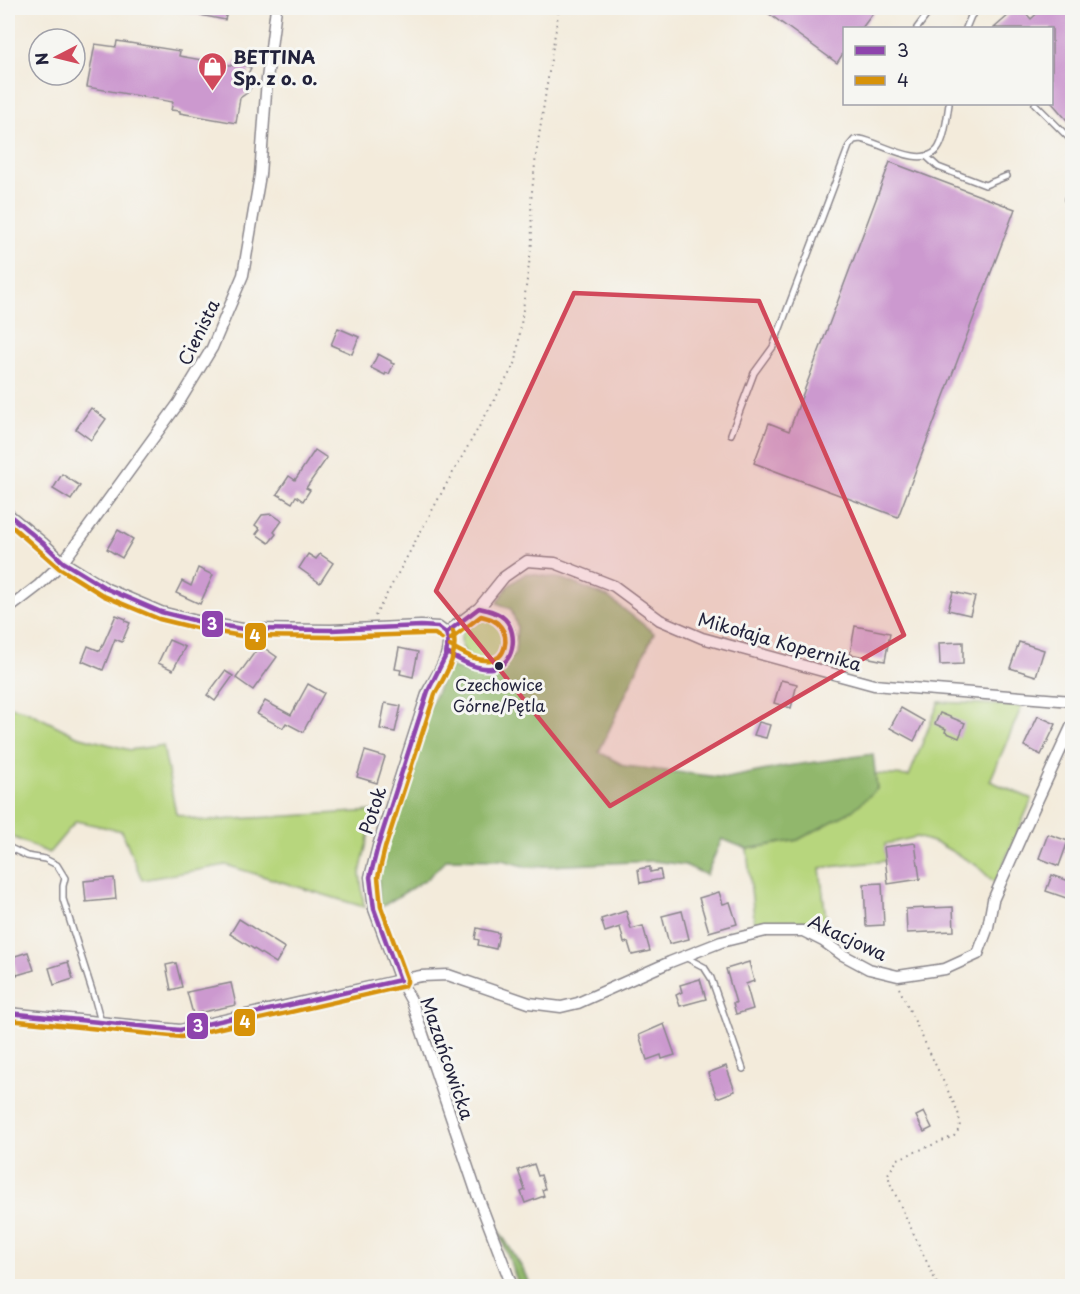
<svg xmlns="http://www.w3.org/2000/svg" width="1080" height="1294" font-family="'Playpen Sans',sans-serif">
<rect width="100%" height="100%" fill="#f6f6f2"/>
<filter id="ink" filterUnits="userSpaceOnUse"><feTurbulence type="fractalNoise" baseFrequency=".0167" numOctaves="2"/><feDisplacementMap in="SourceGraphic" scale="12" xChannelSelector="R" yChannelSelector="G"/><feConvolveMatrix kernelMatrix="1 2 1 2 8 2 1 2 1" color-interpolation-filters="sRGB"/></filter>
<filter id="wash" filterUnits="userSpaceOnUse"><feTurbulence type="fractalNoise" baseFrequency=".008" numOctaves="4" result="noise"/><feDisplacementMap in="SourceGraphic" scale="24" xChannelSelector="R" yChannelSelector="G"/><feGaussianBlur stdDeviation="1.35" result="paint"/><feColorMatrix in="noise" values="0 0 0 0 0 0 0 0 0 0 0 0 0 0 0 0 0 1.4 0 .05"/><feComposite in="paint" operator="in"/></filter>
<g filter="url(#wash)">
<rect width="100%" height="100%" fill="#f3ebdb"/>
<!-- green -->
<g fill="#b7d67d" stroke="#6c7c5c" stroke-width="1.5">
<circle cx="485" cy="639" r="24"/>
<path d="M939 702 1022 706 990 781 1032 799 995 883 976 865 939 844 917 837 885 844 886 861 820 868 828 936 803 922 755 928 747 849 798 840 877 789 875 774 909 776Z"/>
<path d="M8 706 27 711 77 736 130 750 163 745 176 814 202 821 374 811 360 873 364 907 226 865 142 880 122 831 76 821 49 853 8 835V743L9 738 8 737Z"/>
</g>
<!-- forest -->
<g fill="#91b76c" stroke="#5a6c54" stroke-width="1.5">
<path d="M526 573 563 579 608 597 654 633 599 752 625 766 727 778 787 766 873 754 877 789 852 811 798 840 747 849 722 839 706 875 685 865 654 861 527 867 502 860 447 859 428 878 380 908 378 873 422 724 449 665 470 675 497 673 515 654 517 626 511 609 497 603 508 586Z"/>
<path d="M498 1229 523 1269 530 1286H519Z"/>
</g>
<g id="blocks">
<!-- building -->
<g fill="#cc99cf">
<path d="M184 8H228L225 20 184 12Z"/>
<path d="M761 8H877L862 28H844V52L837 63Z"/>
<path d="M1017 8H1021L1031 19 1043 8H1072V126L1052 103V28H994Z"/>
<path d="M117 41 180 51 179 56 235 66 236 61 251 68 246 77 251 81 252 86 247 93 240 98 236 123 180 113V111L171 110 173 102 87 87 95 44 116 47Z"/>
<path d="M890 162 1015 209 898 517 754 463 769 423 789 431Z"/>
<path d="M338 328 359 337 352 354 331 345Z"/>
<path d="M378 354 391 361V363L394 364 389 374 386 373 385 375 371 368Z"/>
<path d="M91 408 106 419 91 440 76 429Z"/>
<path d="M315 450 327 458 306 488 310 490 303 501 296 496 292 503 277 494 289 476 295 480Z"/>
<path d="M62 474 80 486 71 500 53 489Z"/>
<path d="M272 514 282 521 274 532 276 534 269 543 256 534 260 529 255 525 262 515Z"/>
<path d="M118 530 133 539 122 558 107 549Z"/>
<path d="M308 554 316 559 320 554 333 563 320 583 299 568Z"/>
<path d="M198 568 213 575 200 604 176 593 182 581 191 586Z"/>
<path d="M953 592 975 597 970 615 948 610Z"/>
<path d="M116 615 126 619 125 621 130 623 122 642 115 639 103 670 82 661 88 646 100 651Z"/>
<path d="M855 626 890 633 885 661 850 654Z"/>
<path d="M169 640 185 647 173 670 158 663Z"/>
<path d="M963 642V664L940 665 939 643Z"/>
<path d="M1019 642 1044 650 1036 676 1010 668Z"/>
<path d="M260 645 277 657 253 690 236 678Z"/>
<path d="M399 648 418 652 413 677 400 674 401 670 395 669Z"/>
<path d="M225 671 233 676 215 701 207 695Z"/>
<path d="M781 680 797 684 791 708 774 703Z"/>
<path d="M308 684 324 693 303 732 286 723 283 728 257 714 265 701 291 715Z"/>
<path d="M385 703 401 706 395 732 380 729Z"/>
<path d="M901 708 924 721 914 741 890 728Z"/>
<path d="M940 713 965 723 959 738 945 732 946 729 935 724Z"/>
<path d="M1038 716 1056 724 1041 755 1024 746Z"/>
<path d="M759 722 770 725 766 738 754 735Z"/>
<path d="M365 751 385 757 377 783 357 777Z"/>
<path d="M1048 834 1068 841 1059 866 1039 858Z"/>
<path d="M915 843 920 879 888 884 884 847Z"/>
<path d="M650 867V872L660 870 662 879 640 883 638 869Z"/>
<path d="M1052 875 1072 882V900L1046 891Z"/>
<path d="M114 878 116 899 86 902 84 881Z"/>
<path d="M882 883 884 925 866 926 864 884Z"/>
<path d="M719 892 723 904 730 902 737 924 709 932 699 898Z"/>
<path d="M953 907 954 931 907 933 906 909Z"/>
<path d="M626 911 631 929 643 926 650 951 632 955 628 942 624 943 620 927 605 932 601 919Z"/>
<path d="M682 911 689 939 669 944 662 916Z"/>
<path d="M239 919 285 948 276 963 230 934Z"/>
<path d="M477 928 499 933 496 949 478 945 479 940 475 939Z"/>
<path d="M28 952 34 970 17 975 12 957Z"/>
<path d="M68 962 73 979 54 985 49 968Z"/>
<path d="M749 962 754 981 746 984 753 1009 736 1014 733 1003H736L726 969Z"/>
<path d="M176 963 182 987 171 990 166 965Z"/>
<path d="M700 979 706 999 680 1006 676 995 682 992 680 985Z"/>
<path d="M231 983 236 1005 193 1014 187 992Z"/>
<path d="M664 1024 675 1055 662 1059 661 1055 647 1060 639 1035Z"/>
<path d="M726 1066 735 1091 717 1098 708 1073Z"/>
<path d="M924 1112 932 1128 924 1132 916 1116Z"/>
<path d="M534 1164 538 1176 541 1175 545 1189 542 1190 544 1196 525 1203 521 1192 525 1190 518 1170Z"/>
</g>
</g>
</g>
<g filter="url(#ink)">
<use href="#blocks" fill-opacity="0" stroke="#8a868b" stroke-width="1.5"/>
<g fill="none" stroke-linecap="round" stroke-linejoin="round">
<defs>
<g id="service">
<path d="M917 28 932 8"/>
<path d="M966 28 971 16 979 8"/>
<path d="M1035 104 1072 141"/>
<path d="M926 156 938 167 985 185 1007 176"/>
<path d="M1067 199H1072"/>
<path d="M731 434 754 373 773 347 849 146 854 140 860 139C880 142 920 169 937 150 945 140 947 116 949 104"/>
<path d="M447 653C461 660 475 669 492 668 512 667 519 637 508 623 501 613 490 610 479 608"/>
<path d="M8 847 27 856 45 859 57 865 65 878 63 886V899L95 1000 101 1022"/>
<path d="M685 957 704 967 711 978 743 1069"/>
<path d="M8 1274 12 1286"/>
</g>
<g id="minor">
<path d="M8 514 43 543 63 562 107 589 161 612 201 622 243 629 331 630 421 626 438 627 446 633"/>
<path d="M8 609 38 586 63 562 178 404 212 348 243 275 260 175 267 79 276 8"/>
<path d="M446 633C454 652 437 674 428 691L378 846 370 877 374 909 400 980 412 1002 478 1197 512 1286"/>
<path d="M446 633 479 608 504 577 527 561 555 563 614 586 660 620 702 638 874 685 1072 701"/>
<path d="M8 1013 180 1030 400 980 421 976 448 975 529 1003 561 1007 578 1003 670 962 721 942 766 931H803L823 941 841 954 869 969 898 976 945 969 978 954 988 927 993 900 1032 812 1072 725"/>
</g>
</defs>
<!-- service casing -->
<use href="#service" stroke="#8a868b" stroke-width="8"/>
<!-- minor casing -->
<use href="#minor" stroke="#8a868b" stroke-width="13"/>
<!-- path -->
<g stroke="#8a868b" stroke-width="2" stroke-dasharray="1.5 4.5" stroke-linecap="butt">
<path d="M375 616 447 483 516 362 532 242 531 201 536 155 559 8"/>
<path d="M899 988 958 1112C960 1123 962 1127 954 1136L898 1159 888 1174 890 1183 938 1286"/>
</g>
<!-- service -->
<use href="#service" stroke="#fff" stroke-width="5"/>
<!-- minor -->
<use href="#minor" stroke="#fff" stroke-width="10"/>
<defs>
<g id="bus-1">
<path d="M8 514 43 543 63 562 107 589 161 612 201 622 243 629 331 630 421 626 438 627 446 633"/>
<path d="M446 633 479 608C488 610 498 612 505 619 519 634 514 666 492 668 476 670 460 660 447 653"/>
<path d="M8 1013 180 1030 400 980 374 909 370 877 378 846 428 691 446 655 448 640 446 633"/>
</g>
<g id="bus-2">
<path d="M8 523 59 568 104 596 159 619 200 629 242 636 331 637 421 634H435L442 639"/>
<path d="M450 646C462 652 476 662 490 660 506 659 509 638 501 627 496 620 489 618 481 616L451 639"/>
<path d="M8 1020 181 1037 405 986 407 982V978L381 907 378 877 385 848 435 694C446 674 459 655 453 631"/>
</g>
</defs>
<!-- bus-1 casing -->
<use href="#bus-1" stroke="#f6f6f2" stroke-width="9"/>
<!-- bus-2 casing -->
<use href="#bus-2" stroke="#f6f6f2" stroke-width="9"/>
<!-- bus-1 -->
<use href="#bus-1" stroke="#8e44ad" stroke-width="4.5"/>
<!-- bus-2 -->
<use href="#bus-2" stroke="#d79209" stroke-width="4.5"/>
</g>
</g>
<!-- marked area -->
<path fill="#d1495b" fill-opacity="0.2" stroke="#d1495b" stroke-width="4.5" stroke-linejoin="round" d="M574 293 759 301 904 635 610 806 436 591Z"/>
<!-- icons -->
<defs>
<symbol id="shop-pin" viewBox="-11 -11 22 30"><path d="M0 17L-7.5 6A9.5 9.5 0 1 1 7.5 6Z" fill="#d1495b" stroke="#f6f6f2"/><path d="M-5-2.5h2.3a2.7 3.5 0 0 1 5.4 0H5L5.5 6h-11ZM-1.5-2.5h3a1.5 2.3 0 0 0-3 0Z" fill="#fff"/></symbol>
</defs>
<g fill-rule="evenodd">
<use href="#shop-pin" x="196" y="50" width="33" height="45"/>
</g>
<!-- markers -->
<circle fill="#22223b" stroke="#f6f6f2" stroke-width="2" cx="499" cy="666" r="5"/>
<g text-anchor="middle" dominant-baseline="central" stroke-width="6" stroke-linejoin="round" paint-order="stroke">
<!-- bus labels -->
<g font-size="16" fill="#22223b" stroke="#f6f6f2">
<text x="499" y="684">Czechowice<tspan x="499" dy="21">Górne/Pętla</tspan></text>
</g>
<!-- poi labels -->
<g font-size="18" font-weight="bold" fill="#22223b" stroke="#f6f6f2" text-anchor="start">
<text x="233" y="56">BETTINA<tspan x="233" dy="21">Sp. z o. o.</tspan></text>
</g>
<!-- street labels -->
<g font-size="18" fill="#22223b" stroke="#f6f6f2">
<text transform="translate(198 332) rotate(-64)">Cienista</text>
<text transform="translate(780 641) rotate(16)">Mikołaja Kopernika</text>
<text transform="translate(372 810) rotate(-72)">Potok</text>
<text transform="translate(848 937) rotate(25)">Akacjowa</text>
<text transform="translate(448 1058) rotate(71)">Mazańcowicka</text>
</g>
</g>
<g stroke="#f6f6f2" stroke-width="2">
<rect x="201" y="610" width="23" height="28" rx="6" fill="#8e44ad"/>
<rect x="244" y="622" width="23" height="29" rx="6" fill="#d79209"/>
<rect x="233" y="1008" width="23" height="29" rx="6" fill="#d79209"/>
<rect x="186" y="1012" width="23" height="28" rx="6" fill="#8e44ad"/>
</g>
<g font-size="16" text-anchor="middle" font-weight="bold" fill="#fff">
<text x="212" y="630">3</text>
<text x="255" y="642">4</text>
<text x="245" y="1028">4</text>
<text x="198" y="1032">3</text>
</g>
<!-- margin -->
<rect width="1080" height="1294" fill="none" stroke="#f6f6f2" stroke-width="30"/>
<!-- legend -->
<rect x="843" y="27" width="210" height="78" fill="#f6f6f2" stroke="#a1a1a9" stroke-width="1.5"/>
<rect x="855" y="46" width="30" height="9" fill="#8e44ad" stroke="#a1a1a9" stroke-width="1.5"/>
<text x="897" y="57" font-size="18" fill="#22223b">3</text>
<rect x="855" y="76" width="30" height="9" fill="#d79209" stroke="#a1a1a9" stroke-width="1.5"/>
<text x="897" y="87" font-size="18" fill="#22223b">4</text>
<!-- north arrow -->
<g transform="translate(57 57) rotate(263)"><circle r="28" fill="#f6f6f2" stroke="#a1a1a9" stroke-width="1.5"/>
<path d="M0-4.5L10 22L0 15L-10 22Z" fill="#d1495b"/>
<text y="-9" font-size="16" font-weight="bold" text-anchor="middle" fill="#22223b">N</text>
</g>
</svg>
